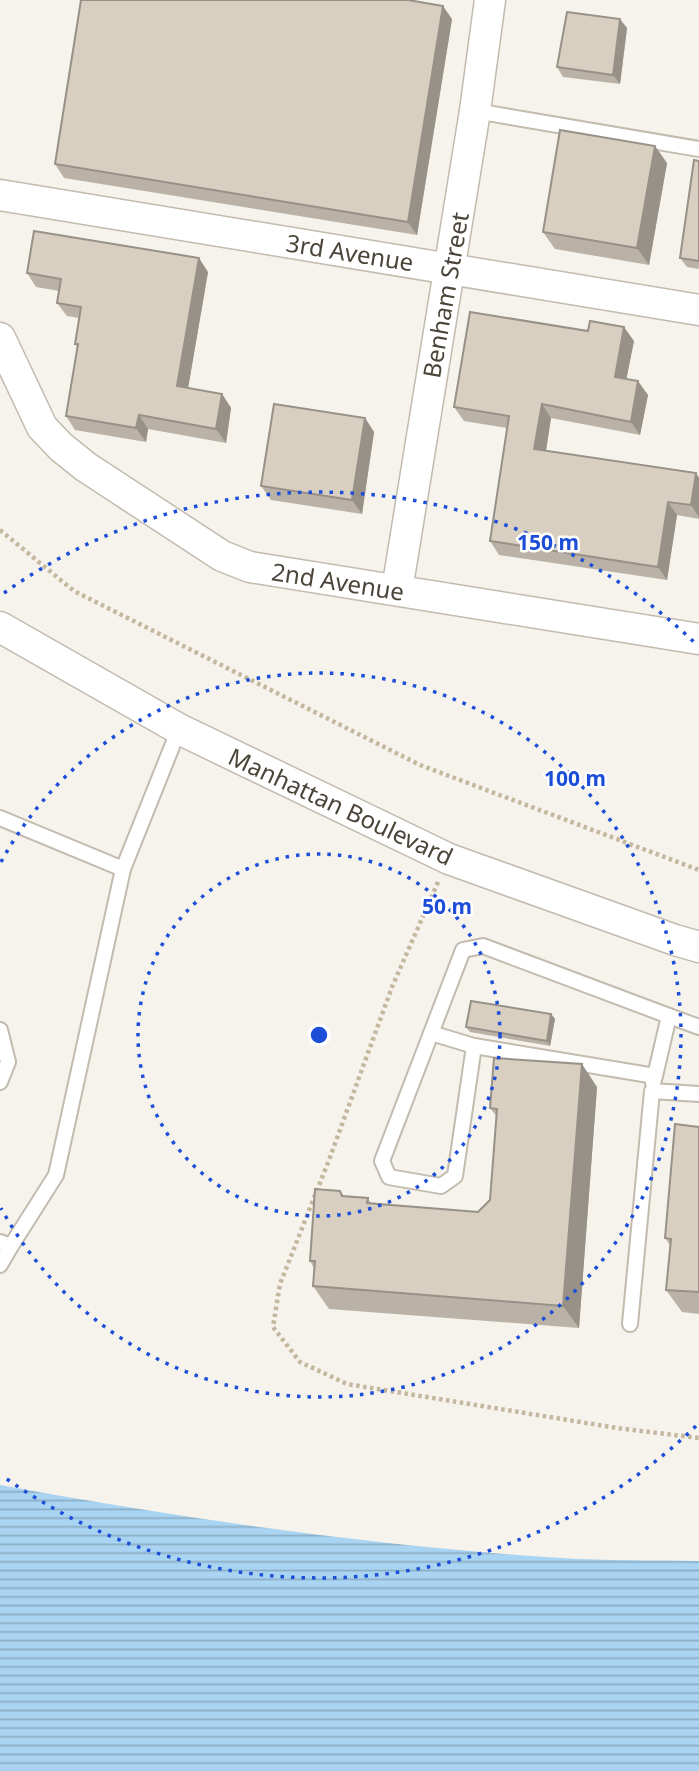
<svg xmlns="http://www.w3.org/2000/svg" width="699" height="1771" font-family="'Noto Sans',sans-serif">
<defs>
<pattern id="water-rules" width="6" height="5" patternUnits="userSpaceOnUse" patternTransform="scale(1.75)"><rect width="6" height="5" fill="#a9d4f2"/><path d="M0 2.5h6" fill="none" stroke="#8caec5"/></pattern>
</defs>
<rect width="100%" height="100%" fill="#f6f3ec"/>
<!-- water -->
<path fill="url(#water-rules)" d="M0 1485C185 1519 373 1546 561 1558 607 1561 653 1560 699 1561V1771H0Z"/>
<g fill="none" stroke-linecap="round" stroke-linejoin="round">
<defs>
<g id="lane">
<path d="M475 111 699 149"/>
<path d="M0 818 123 869"/>
<path d="M669 1016 699 1027"/>
<path d="M0 1030 8 1062 0 1082"/>
<path d="M431 1033 474 1046 655 1076 653 1083"/>
<path d="M474 1046 455 1176 441 1186 389 1177 382 1161 463 950 483 946 669 1016 655 1076"/>
<path d="M0 1242 11 1246 56 1175 123 869 179 729"/>
<path d="M0 1265 11 1246"/>
<path d="M630 1324 652 1091 699 1094"/>
</g>
<g id="street">
<path d="M0 195 699 310"/>
<path d="M0 338 42 427 61 447 86 467 222 556 250 567 699 639"/>
<path d="M397 590 475 111 490 0"/>
<path d="M0 627 179 729 449 859 675 940 699 947"/>
</g>
</defs>
<!-- lane casing -->
<use href="#lane" stroke="#c2bbae" stroke-width="18"/>
<!-- street casing -->
<use href="#street" stroke="#c2bbae" stroke-width="33"/>
<!-- path -->
<g stroke="#c4b79f" stroke-width="4.5" stroke-dasharray="3.5 3.5" stroke-linecap="butt">
<path d="M0 530 74 591 420 765 699 870"/>
<path d="M438 882 392 987 329 1160 280 1284 273 1327 300 1362 347 1384 617 1428 699 1438"/>
</g>
<!-- lane -->
<use href="#lane" stroke="#fff" stroke-width="14"/>
<!-- street -->
<use href="#street" stroke="#fff" stroke-width="30"/>
</g>
<!-- wall -->
<g fill="#bab2a6">
<path d="M452 19 417 235 64 178 55 164Z"/>
<path d="M627 28 620 84 563 77 557 67Z"/>
<path d="M699 161V269L687 267 680 258Z"/>
<path d="M667 163 649 265 555 249 543 232Z"/>
<path d="M208 272 188 388 222 394 231 408 226 443 148 429 146 442 75 430 66 416 78 348 75 344 79 318 67 316 57 303 59 291 36 287 27 273Z"/>
<path d="M634 341 626 379 648 395 640 435 551 418 546 451 696 473 699 478V519L677 515 667 580 499 555 490 541 507 428 464 421 454 407Z"/>
<path d="M365 418 374 432 362 514 271 500 261 486Z"/>
<path d="M551 1014 555 1019 550 1046 470 1032 466 1027Z"/>
<path d="M597 1087 579 1328 329 1309 313 1286 314 1268 310 1261 340 1191 344 1196 368 1198 371 1204 478 1212 490 1200 497 1117 490 1108Z"/>
<path d="M699 1127V1314L682 1312 666 1290 670 1245 665 1238Z"/>
</g>
<!-- shaded-wall -->
<g fill="#979187">
<path d="M443 6 452 19 417 235 408 222Z"/>
<path d="M620 19 627 28 620 84 613 75Z"/>
<path d="M655 146 667 163 649 265 637 248Z"/>
<path d="M199 258 208 272 186 400 177 386Z"/>
<path d="M624 327 634 341 624 391 615 377Z"/>
<path d="M638 381 648 395 640 435 631 422Z"/>
<path d="M222 394 231 408 226 443 216 429Z"/>
<path d="M542 404 551 418 544 463 534 449Z"/>
<path d="M139 415 148 429 146 442 136 428Z"/>
<path d="M365 418 374 432 362 514 352 500Z"/>
<path d="M696 473 699 478V517L691 505Z"/>
<path d="M668 502 677 515 667 580 658 567Z"/>
<path d="M551 1014 555 1019 550 1046 547 1041Z"/>
<path d="M582 1064 597 1087 579 1328 563 1306Z"/>
</g>
<!-- building -->
<g fill="#d8cfc1" stroke="#979187" stroke-width="2">
<path d="M81 0H408L443 6 408 222 55 164Z"/>
<path d="M567 12 620 19 613 75 557 67Z"/>
<path d="M560 130 655 146 637 248 543 232Z"/>
<path d="M694 160 699 161V261L680 258Z"/>
<path d="M34 231 199 258 177 386 222 394 216 429 139 415 136 428 66 416 78 344H75L81 307 57 303 61 279 27 273Z"/>
<path d="M470 312 588 331 590 321 624 327 615 377 638 381 631 422 542 404 534 449 696 473 691 505 668 502 658 567 490 541 509 416 454 407Z"/>
<path d="M274 404 365 418 352 500 261 486Z"/>
<path d="M471 1001 551 1014 547 1041 466 1027Z"/>
<path d="M494 1058 582 1064 563 1306 313 1286 315 1261H310L315 1189 340 1191 342 1196 368 1198 367 1203 478 1212 490 1200 497 1109 490 1108Z"/>
<path d="M675 1124 699 1127V1292L666 1290 671 1239 665 1238Z"/>
</g>
<!-- distance rings -->
<g fill="none" stroke="#1d4ed8" stroke-width="3.5" stroke-dasharray="3.5 7">
<circle cx="319" cy="1035" r="181"/>
<path d="M1 862A362 362 0 1 1 1 1208"/>
<path d="M696 1426A543 543 0 0 1 4 1477M4 593A543 543 0 0 1 696 644"/>
</g>
<g text-anchor="middle" dominant-baseline="central" stroke-width="5" stroke-linejoin="round" paint-order="stroke">
<!-- street labels -->
<g font-size="24" fill="#4b4439" stroke="#fff">
<text transform="translate(350 252) rotate(9)">3rd Avenue</text>
<text transform="translate(445 295) rotate(-80)">Benham Street</text>
<text transform="translate(338 581) rotate(9)">2nd Avenue</text>
<text transform="translate(341 806) rotate(25)">Manhattan Boulevard</text>
</g>
</g>
<circle cx="319" cy="1035" r="10" fill="#1d4ed8" stroke="#fff" stroke-width="3.5"/>
<g font-size="21" text-anchor="middle" font-weight="bold" fill="#1d4ed8" stroke="#fff" stroke-width="5" stroke-linejoin="round" paint-order="stroke">
<text x="548" y="550">150 m</text>
<text x="575" y="786">100 m</text>
<text x="447" y="914">50 m</text>
</g>
</svg>
